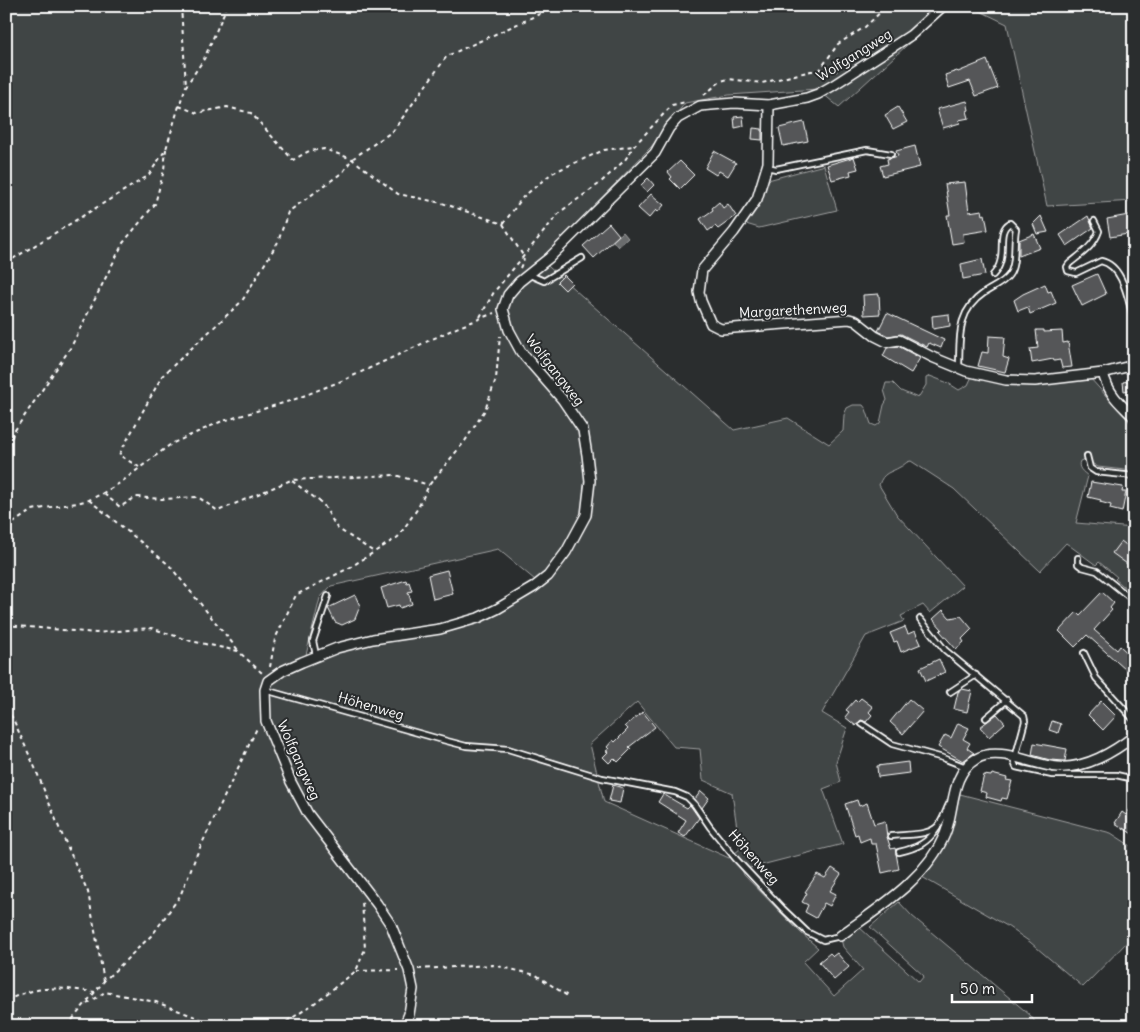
<svg xmlns="http://www.w3.org/2000/svg" width="1140" height="1032" font-family="Delius,sans-serif">
<rect width="100%" height="100%" fill="#2a2d2e"/>
<filter id="ink" filterUnits="userSpaceOnUse"><feTurbulence type="fractalNoise" baseFrequency=".02" numOctaves="2"/><feDisplacementMap in="SourceGraphic" scale="10" xChannelSelector="R" yChannelSelector="G"/><feConvolveMatrix kernelMatrix="1 2 1 2 8 2 1 2 1" color-interpolation-filters="sRGB"/></filter>
<g filter="url(#ink)">
<!-- green -->
<g fill="#414445" stroke="#a0a2a2" fill-rule="evenodd">
<path d="M6 6H950L839 107 817 89 729 95 685 103 651 147 541 260 734 430 788 418 829 444 843 431 844 415 847 408 853 405H863L866 409 871 424 876 426 880 423 884 405 887 400 884 390 886 383H893L901 391 918 398 926 385V378L930 376 948 383 959 390 968 385 974 372 1006 380 1090 378 1134 427V471L1098 467 1085 459 1080 461C1077 468 1083 472 1088 476L1076 523 1134 528V595L1115 579 1117 577 1099 562 1096 565 1066 543 1040 571 954 489 911 461C905 462 905 465 900 467 890 473 883 472 879 485L897 515 963 586 930 613 923 605 901 616 904 621 866 636 822 713 847 728 836 762 841 782 823 789 843 844 742 870 744 875 800 932 818 948 803 962 834 996 863 970 843 947 841 939 858 926 919 982 924 976 870 927 899 902 912 916 1030 1015 1038 1026H6ZM498 549 541 585 433 634 389 639 342 650 297 668 273 680 274 670 306 655 320 598 331 586ZM637 702 674 747 700 749 703 780 732 793 740 849 729 858 604 802 590 744Z"/>
<path d="M965 6H1134V201L1047 206 1007 24 976 9Z"/>
<path d="M824 165 837 210 759 228 746 224 768 180Z"/>
<path d="M960 794 1111 833 1134 848V935L1083 987 1030 942 1007 926 922 877C946 853 952 826 960 794Z"/>
</g>
<!-- water -->
<path fill="#6a6c6d" stroke="#a6a7a7" d="M623 232 628 238 618 247 613 241Z"/>
<!-- building -->
<g fill="#555758" stroke="#fff">
<path d="M987 60 998 88 976 96 970 81 949 88 945 75 957 71 958 72Z"/>
<path d="M967 101 969 110 967 111 969 118 959 120 960 123 943 128 937 109Z"/>
<path d="M898 107 907 122 893 129 885 115Z"/>
<path d="M743 116 744 126 735 128 734 117Z"/>
<path d="M804 122 808 141 783 146 779 128Z"/>
<path d="M753 128 762 129V140L752 139Z"/>
<path d="M915 146 920 167 883 176 880 166 888 164 887 159 898 156 896 151Z"/>
<path d="M714 151 736 163 728 176 719 171 716 175 705 168Z"/>
<path d="M854 157 858 169 850 171 851 175 832 180 827 165Z"/>
<path d="M680 161 694 175 680 189 670 179 672 177 668 172Z"/>
<path d="M648 178 654 185 647 192 641 185Z"/>
<path d="M965 182 969 212 982 210 983 215 985 214 988 230 963 234 964 242 952 244 947 215H950L945 184Z"/>
<path d="M651 194 664 205 658 212 656 210 649 218 638 208Z"/>
<path d="M719 202 723 208 728 204 736 216 718 229 715 226 708 231 700 219 713 210 712 208Z"/>
<path d="M1134 214V233L1110 237 1107 219Z"/>
<path d="M1041 216 1048 232 1037 234 1033 224Z"/>
<path d="M1088 216 1093 228 1067 246 1060 235Z"/>
<path d="M609 223 619 235 594 258 583 246Z"/>
<path d="M1034 234 1040 248 1019 256V240Z"/>
<path d="M982 259 985 275 963 279 961 264Z"/>
<path d="M1097 274 1106 294 1082 306 1072 285Z"/>
<path d="M564 275 572 283 565 290 557 282Z"/>
<path d="M1045 284 1048 292 1051 291 1056 303 1030 314 1028 307 1018 311 1014 300 1023 294Z"/>
<path d="M879 294 880 314 864 315 863 295Z"/>
<path d="M887 313 944 340 941 348 929 343 927 347 901 334 888 336 878 331Z"/>
<path d="M949 314 950 326 933 329 932 316Z"/>
<path d="M1036 330H1044V332L1062 331 1063 343 1068 342 1072 367 1062 368 1060 360 1054 361 1053 359 1032 363 1030 349 1038 348Z"/>
<path d="M989 336 1005 337 1003 357 1009 359 1005 372 978 366 982 352 988 353Z"/>
<path d="M898 346 920 358 911 373 883 356 887 348Z"/>
<path d="M1134 380V389L1124 391 1123 382Z"/>
<path d="M1091 482 1123 487 1122 492H1126L1122 512 1110 509 1111 505 1100 502 1101 500 1088 497Z"/>
<path d="M1121 541 1134 551V569L1112 553Z"/>
<path d="M447 570 453 594 433 599 428 575Z"/>
<path d="M406 580 407 583 409 582 412 591 408 592 412 604 400 608 399 605 387 608 381 588Z"/>
<path d="M1102 592 1114 603 1110 608 1112 610 1094 630 1117 650 1120 646 1134 659 1126 670 1087 635 1075 647 1059 631 1077 612 1080 615Z"/>
<path d="M355 595 360 606 355 619 342 625 335 622 328 608Z"/>
<path d="M943 610 950 618 961 616 972 629 962 639 964 642 956 649 940 631 942 629 933 619Z"/>
<path d="M905 627 908 634 915 631 921 644 901 652 897 641 894 642 890 633Z"/>
<path d="M939 659 945 672 926 681 920 668Z"/>
<path d="M962 689 972 691 967 712 954 709 958 692Z"/>
<path d="M861 698 873 707 869 712 872 715 866 722 861 720 856 726 845 717 849 712 846 710 855 700 857 702Z"/>
<path d="M909 699 923 711 903 734 890 722Z"/>
<path d="M1101 701 1116 716 1103 730 1088 715Z"/>
<path d="M643 712 655 727 629 747 631 749 618 762 614 758 609 763 603 757 608 752 606 751 609 749 607 747 613 740 615 742 628 729 625 726Z"/>
<path d="M997 714 1005 723 989 737 980 727Z"/>
<path d="M1052 721 1061 724 1058 733 1049 730Z"/>
<path d="M958 723 969 728 963 739 970 743 967 748 974 753 963 761 938 747 945 735 951 738Z"/>
<path d="M1034 743 1067 749 1065 761 1050 760 1032 755Z"/>
<path d="M908 762 909 773 878 777 877 766Z"/>
<path d="M992 774 1007 778 1006 780 1012 781 1007 799 1002 798 1001 801 986 797 987 793 980 791 984 775 991 776Z"/>
<path d="M613 785 623 788 620 803 609 801Z"/>
<path d="M701 791 709 798 702 808 695 799Z"/>
<path d="M663 794 687 808 690 805 699 818 685 837 678 833 686 820 658 802Z"/>
<path d="M857 800 859 806 867 803 874 824 885 821 887 837 891 849 895 848 899 869 882 873 876 844H871L870 838 860 842 858 834 855 835 845 804Z"/>
<path d="M1134 803V835L1115 823 1122 812 1126 815Z"/>
<path d="M832 868 841 874 830 891 836 894 830 906 824 903 816 918 805 912 808 905 802 902 807 893 805 892 817 874 825 878Z"/>
<path d="M830 953 833 956 837 953 849 967 834 980 819 962Z"/>
</g>
<g fill="none" stroke-linecap="round" stroke-linejoin="round">
<defs>
<g id="service">
<path d="M767 167 776 169 867 150 891 154"/>
<path d="M1094 221 1099 231C1094 246 1081 254 1069 264L1067 267 1068 271 1076 273 1101 261C1124 266 1128 301 1134 320"/>
<path d="M530 275 544 281 582 258"/>
<path d="M959 367C960 338 956 312 984 293 991 288 1004 283 1009 275 1017 264 1013 243 1016 229L1010 223C994 232 1010 257 993 275"/>
<path d="M1087 456 1090 468 1096 472 1134 476"/>
<path d="M1078 558V564L1082 567 1097 571 1134 601"/>
<path d="M920 619 945 650 1024 716 1025 721 1014 762 1016 767 1052 775H1116L1134 779"/>
<path d="M1084 653 1096 678 1134 720"/>
<path d="M316 655 313 641 328 596"/>
<path d="M265 690 443 740 466 746 508 749 602 778 675 792 687 797 695 805 710 827 736 859 783 909 807 932 823 940 840 936"/>
<path d="M950 692 976 675"/>
<path d="M986 718 1007 700"/>
<path d="M862 724 892 744 943 758 966 767"/>
<path d="M891 836C905 834 932 837 940 823 944 817 946 810 949 804"/>
<path d="M899 852C917 848 928 843 938 827"/>
</g>
<g id="minor">
<path d="M769 105 768 163 757 199 734 232 702 270 699 292 701 301 711 324 721 329 849 319 856 321 875 336 887 342 899 340 932 357 966 371 1006 380 1035 381 1103 373 1134 365"/>
<path d="M1103 373C1108 393 1119 403 1134 417"/>
<path d="M840 936C878 908 926 880 945 834 955 809 950 774 976 759 999 745 1034 766 1058 767 1085 769 1114 752 1134 736"/>
<path d="M404 1026 409 1014 413 989 409 970 391 925 377 904 308 814 291 782 266 721 265 690 268 681 282 671 302 662 337 648 373 639 440 629 478 618 497 609 534 587 548 576 566 552 586 515 590 481 587 455 583 430 562 399 521 352 509 330 503 309 508 295 519 282 549 258 655 153 669 128 678 118 700 106 734 103 769 105 807 98 818 94 832 86 911 35 943 6"/>
</g>
</defs>
<!-- service casing -->
<use href="#service" stroke="#fff" stroke-width="8"/>
<!-- minor casing -->
<use href="#minor" stroke="#fff" stroke-width="12"/>
<!-- path -->
<g stroke="#fff" stroke-width="2" stroke-dasharray="4 4" stroke-linecap="butt">
<path d="M181 6 186 86"/>
<path d="M819 71 838 44 865 27 887 6"/>
<path d="M704 95 721 81 728 79 762 83 811 71H837"/>
<path d="M179 106 197 113 227 107 251 113 293 160 309 151 324 149 352 159 398 194 442 203 503 224 523 197 552 173 604 150 634 146"/>
<path d="M503 224 524 257"/>
<path d="M6 263 148 176 166 149 179 106 186 86 204 59 227 6"/>
<path d="M520 268 524 259"/>
<path d="M480 317 494 292 560 212 599 184 625 160 634 146 672 105 686 102"/>
<path d="M6 461 13 433 71 347 123 243 155 204 164 170 166 149"/>
<path d="M139 467 119 455 162 376 242 301 278 242 288 212 343 172 352 159 393 131 447 56 557 6"/>
<path d="M292 481 323 504 337 528 374 552"/>
<path d="M104 494 120 507 136 497 162 499 198 497 218 511 291 480 395 475 429 485"/>
<path d="M89 500 169 565 238 650"/>
<path d="M6 528 32 510 77 503 89 500 103 493 120 483 171 444 220 422 293 400 344 380 454 329 494 313"/>
<path d="M6 625 96 633 151 628 191 641 238 651 262 673"/>
<path d="M270 667 275 639 296 595 349 568 398 537 418 508 429 485 465 441 485 410 496 379 500 336"/>
<path d="M6 708 13 719 36 770 60 830 88 892 104 981"/>
<path d="M418 969 493 965 536 975 569 997"/>
<path d="M356 971 398 970"/>
<path d="M6 1001C38 984 61 988 95 992"/>
<path d="M87 1004 105 992 156 1002 219 1026"/>
<path d="M67 1026 104 981 153 934 180 896 197 854 258 726"/>
<path d="M280 1026 312 1005 356 971 365 949 362 901"/>
</g>
<!-- service -->
<use href="#service" stroke="#2a2d2e" stroke-width="4.5"/>
<!-- minor -->
<use href="#minor" stroke="#2a2d2e" stroke-width="9"/>
</g>
</g>
<g text-anchor="middle" dominant-baseline="central" stroke-width="4" stroke-linejoin="round" paint-order="stroke">
<!-- street labels -->
<g font-size="14" fill="#fff" stroke="#2a2d2e">
<text transform="translate(854 55) rotate(-32)">Wolfgangweg</text>
<text transform="translate(793 310) rotate(-3)">Margarethenweg</text>
<text transform="translate(555 370) rotate(52)">Wolfgangweg</text>
<text transform="translate(371 706) rotate(16)">Höhenweg</text>
<text transform="translate(299 760) rotate(66)">Wolfgangweg</text>
<text transform="translate(754 857) rotate(48)">Höhenweg</text>
</g>
</g>
<!-- margin -->
<rect width="1140" height="1032" fill="none" stroke="#2a2d2e" stroke-width="25"/>
<rect x="12" y="12" width="1115" height="1007" fill="none" stroke="#fff" stroke-width="2" filter="url(#ink)"/>
<!-- scale -->
<path d="M952 994v8h80v-8" fill="none" stroke="#ffffff" stroke-width="2.5"/>
<text x="960" y="994" font-size="15" fill="#ffffff" stroke="#2a2d2e" stroke-width="4" paint-order="stroke">50 m</text>
</svg>
